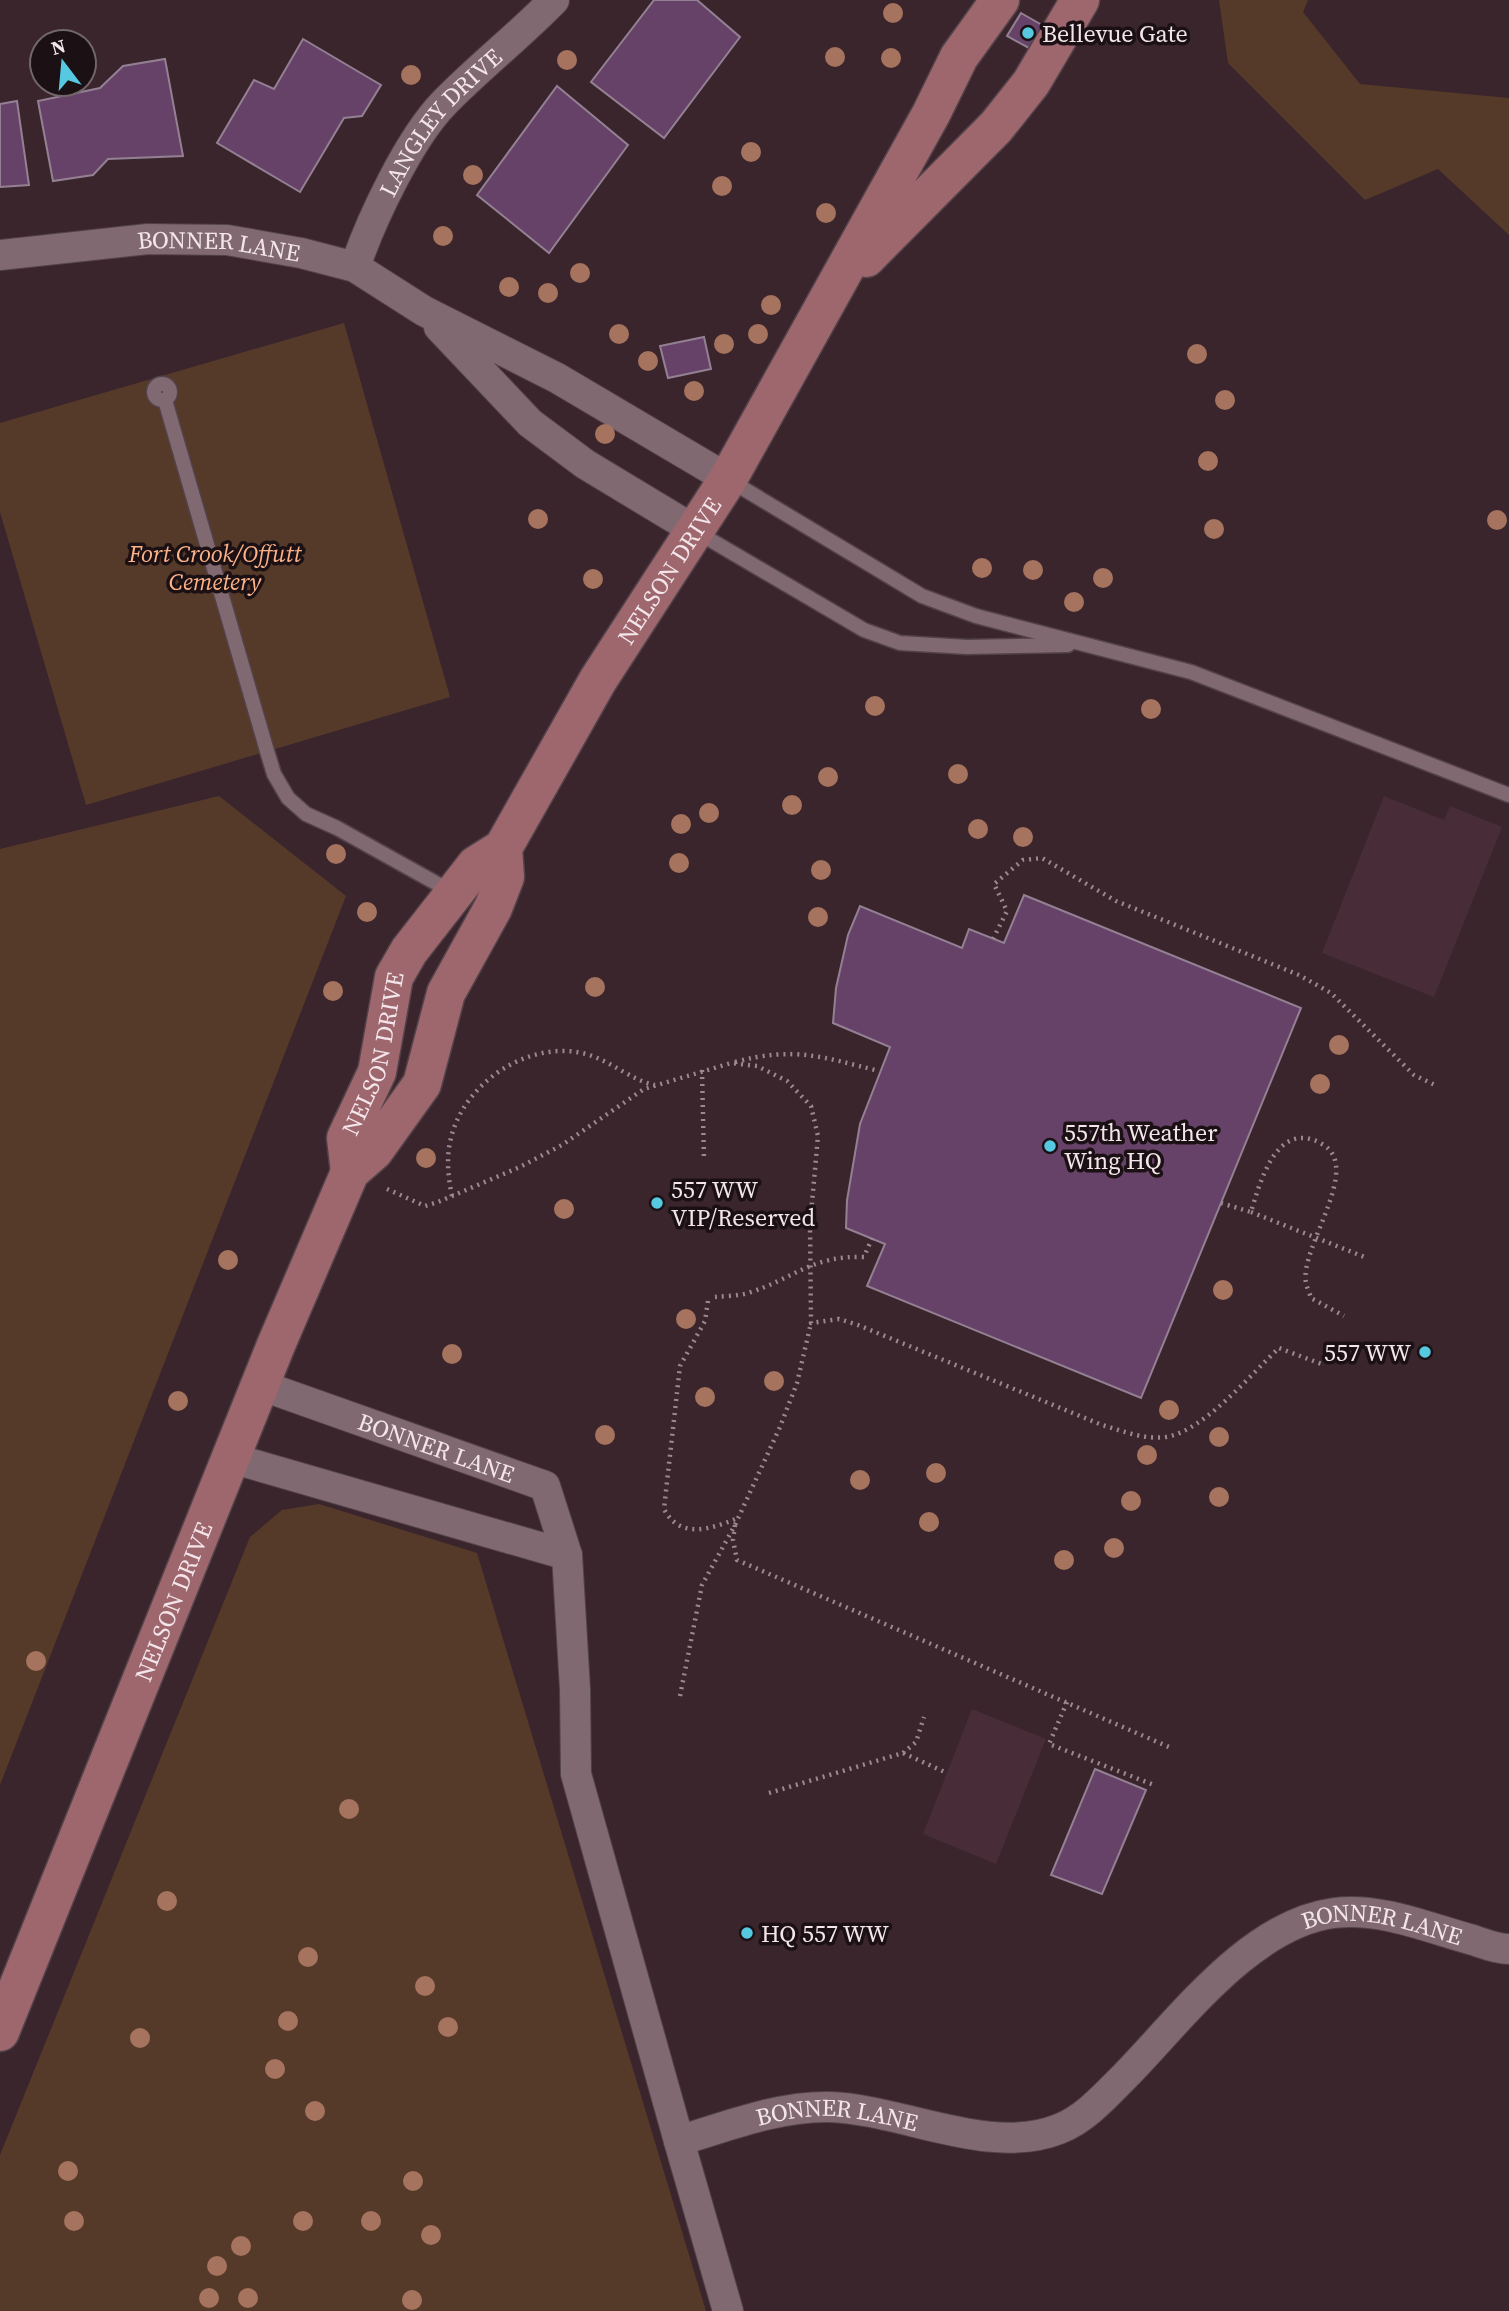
<svg xmlns="http://www.w3.org/2000/svg" width="1509" height="2311" font-family="'Source Serif 4',serif">
<rect width="100%" height="100%" fill="#3a252d"/>
<!-- built -->
<g fill="#482d38">
<path d="M1384 796 1444 820 1450 806 1502 827 1434 997 1322 953Z"/>
<path d="M972 1709 1046 1739 996 1864 923 1834Z"/>
</g>
<!-- green -->
<g fill="#563a29">
<path d="M1219 0H1308L1303 12 1360 84 1509 98V235L1438 169 1365 200 1228 63Z"/>
<path d="M344 323 450 697 86 805 0 512V423Z"/>
<path d="M219 796 346 896 0 1785V849Z"/>
<path d="M319 1504 477 1553 706 2311H0V2155L250 1537 282 1510Z"/>
</g>
<!-- building -->
<g fill="#674268" stroke="#938193" stroke-width="2">
<path d="M654 0H697L740 37 664 138 591 82Z"/>
<path d="M1021 13 1049 29 1036 52 1007 36Z"/>
<path d="M303 39 381 85 362 116 344 118 300 192 217 143 254 80 274 89Z"/>
<path d="M165 59 183 156 108 159 93 175 53 181 38 101 100 88 123 66Z"/>
<path d="M557 86 628 145 549 253 477 195Z"/>
<path d="M17 101 29 185 0 187V104Z"/>
<path d="M704 337 711 369 668 378 660 346Z"/>
<path d="M1024 895 1301 1008 1141 1398 867 1286 885 1244 846 1228 847 1200 860 1124 890 1047 833 1023 836 988 848 935 860 906 962 948 969 929 1004 943Z"/>
<path d="M1095 1769 1146 1790 1102 1894 1051 1875Z"/>
</g>
<g fill="none" stroke-linecap="round" stroke-linejoin="round">
<defs>
<g id="lane">
<circle cx="162" cy="392" r="8"/>
<path d="M165 400 267 751 274 774 288 798 306 814 337 828 452 892"/>
<path d="M729 480 922 596 976 616 1191 672 1509 795"/>
<path d="M697 532 864 630 900 643 967 647 1068 645"/>
</g>
<g id="street">
<path id="s1" d="M0 255 148 239 227 240 301 253 355 267 424 311 557 378 728 479"/>
<path id="s2" d="M355 267C371 220 409 139 444 103 479 67 519 36 554 0"/>
<path d="M439 327 530 423 585 464 696 531"/>
<path id="s3" d="M260 1385 545 1486 567 1555 575 1689 576 1774 679 2141C727 2126 779 2106 829 2107 902 2109 989 2157 1059 2129 1085 2119 1106 2095 1125 2076 1181 2019 1250 1924 1334 1913 1381 1907 1428 1928 1473 1940 1485 1944 1497 1949 1509 1949"/>
<path d="M231 1458 567 1555"/>
<path d="M679 2141 728 2311"/>
</g>
<g id="secondary">
<path d="M866 258 996 127 1031 83 1080 0"/>
<path id="s4" d="M350 1172 346 1138 377 1072 394 977 409 951 476 865 503 848 598 680 728 479 931 114 959 57 1000 0"/>
<path id="s5" d="M0 2032 276 1345 350 1172 374 1151 422 1084 446 993 493 908 505 877 503 848"/>
</g>
</defs>
<!-- lane casing -->
<use href="#lane" stroke="#534249" stroke-width="17"/>
<!-- street casing -->
<use href="#street" stroke="#534249" stroke-width="32"/>
<!-- secondary casing -->
<use href="#secondary" stroke="#534249" stroke-width="41"/>
<!-- path -->
<g stroke="#9a898f" stroke-width="4.5" stroke-dasharray="2 5" stroke-linecap="butt">
<path d="M993 939 1007 911 994 884 1023 860 1042 858 1116 901 1299 975 1331 993 1414 1075 1437 1086"/>
<path d="M735 1062C795 1046 822 1057 879 1071"/>
<path d="M702 1070 704 1160"/>
<path d="M387 1189 425 1206 438 1202 520 1167 562 1145 644 1089 731 1063 757 1066 787 1081 811 1106 818 1136 810 1225 811 1323 839 1319 858 1325 1102 1425C1123 1431 1144 1440 1166 1437 1204 1431 1251 1374 1279 1348L1324 1365"/>
<path d="M452 1196C448 1177 446 1157 451 1138 464 1083 527 1041 582 1053 609 1059 632 1081 655 1085"/>
<path d="M1221 1203 1251 1212C1260 1182 1277 1118 1322 1144 1364 1167 1299 1248 1306 1283 1307 1288 1310 1294 1311 1298L1344 1316"/>
<path d="M1251 1212 1367 1258"/>
<path d="M715 1297C725 1296 738 1296 748 1293 793 1279 812 1255 864 1257L872 1238"/>
<path d="M708 1301 705 1321 680 1366 664 1509C680 1540 711 1529 738 1518"/>
<path d="M735 1525 733 1540 737 1560 1169 1747"/>
<path d="M680 1696 702 1585 735 1525 780 1427 797 1383 811 1323"/>
<path d="M1067 1702 1049 1744 1154 1785"/>
<path d="M903 1753 916 1742 924 1717"/>
<path d="M769 1793 903 1753 947 1773"/>
</g>
<!-- lane -->
<use href="#lane" stroke="#816972" stroke-width="14"/>
<!-- street -->
<use href="#street" stroke="#816972" stroke-width="30"/>
<!-- secondary -->
<use href="#secondary" stroke="#9d676d" stroke-width="38"/>
</g>
<!-- trees -->
<g fill="#a5735e">
<circle cx="893" cy="13" r="10"/>
<circle cx="835" cy="57" r="10"/>
<circle cx="891" cy="58" r="10"/>
<circle cx="567" cy="60" r="10"/>
<circle cx="411" cy="75" r="10"/>
<circle cx="751" cy="152" r="10"/>
<circle cx="473" cy="175" r="10"/>
<circle cx="722" cy="186" r="10"/>
<circle cx="826" cy="213" r="10"/>
<circle cx="443" cy="236" r="10"/>
<circle cx="580" cy="273" r="10"/>
<circle cx="509" cy="287" r="10"/>
<circle cx="548" cy="293" r="10"/>
<circle cx="771" cy="305" r="10"/>
<circle cx="619" cy="334" r="10"/>
<circle cx="758" cy="334" r="10"/>
<circle cx="724" cy="344" r="10"/>
<circle cx="1197" cy="354" r="10"/>
<circle cx="648" cy="361" r="10"/>
<circle cx="694" cy="391" r="10"/>
<circle cx="1225" cy="400" r="10"/>
<circle cx="605" cy="434" r="10"/>
<circle cx="1208" cy="461" r="10"/>
<circle cx="538" cy="519" r="10"/>
<circle cx="1497" cy="520" r="10"/>
<circle cx="1214" cy="529" r="10"/>
<circle cx="982" cy="568" r="10"/>
<circle cx="1033" cy="570" r="10"/>
<circle cx="1103" cy="578" r="10"/>
<circle cx="593" cy="579" r="10"/>
<circle cx="1074" cy="602" r="10"/>
<circle cx="875" cy="706" r="10"/>
<circle cx="1151" cy="709" r="10"/>
<circle cx="958" cy="774" r="10"/>
<circle cx="828" cy="777" r="10"/>
<circle cx="792" cy="805" r="10"/>
<circle cx="709" cy="813" r="10"/>
<circle cx="681" cy="824" r="10"/>
<circle cx="978" cy="829" r="10"/>
<circle cx="1023" cy="837" r="10"/>
<circle cx="336" cy="854" r="10"/>
<circle cx="679" cy="863" r="10"/>
<circle cx="821" cy="870" r="10"/>
<circle cx="367" cy="912" r="10"/>
<circle cx="818" cy="917" r="10"/>
<circle cx="595" cy="987" r="10"/>
<circle cx="333" cy="991" r="10"/>
<circle cx="1339" cy="1045" r="10"/>
<circle cx="1320" cy="1084" r="10"/>
<circle cx="426" cy="1158" r="10"/>
<circle cx="564" cy="1209" r="10"/>
<circle cx="228" cy="1260" r="10"/>
<circle cx="1223" cy="1290" r="10"/>
<circle cx="686" cy="1319" r="10"/>
<circle cx="452" cy="1354" r="10"/>
<circle cx="774" cy="1381" r="10"/>
<circle cx="705" cy="1397" r="10"/>
<circle cx="178" cy="1401" r="10"/>
<circle cx="1169" cy="1410" r="10"/>
<circle cx="605" cy="1435" r="10"/>
<circle cx="1219" cy="1437" r="10"/>
<circle cx="1147" cy="1455" r="10"/>
<circle cx="936" cy="1473" r="10"/>
<circle cx="860" cy="1480" r="10"/>
<circle cx="1219" cy="1497" r="10"/>
<circle cx="1131" cy="1501" r="10"/>
<circle cx="929" cy="1522" r="10"/>
<circle cx="1114" cy="1548" r="10"/>
<circle cx="1064" cy="1560" r="10"/>
<circle cx="36" cy="1661" r="10"/>
<circle cx="349" cy="1809" r="10"/>
<circle cx="167" cy="1901" r="10"/>
<circle cx="308" cy="1957" r="10"/>
<circle cx="425" cy="1986" r="10"/>
<circle cx="288" cy="2021" r="10"/>
<circle cx="448" cy="2027" r="10"/>
<circle cx="140" cy="2038" r="10"/>
<circle cx="275" cy="2069" r="10"/>
<circle cx="315" cy="2111" r="10"/>
<circle cx="68" cy="2171" r="10"/>
<circle cx="413" cy="2181" r="10"/>
<circle cx="74" cy="2221" r="10"/>
<circle cx="303" cy="2221" r="10"/>
<circle cx="371" cy="2221" r="10"/>
<circle cx="431" cy="2235" r="10"/>
<circle cx="241" cy="2246" r="10"/>
<circle cx="217" cy="2266" r="10"/>
<circle cx="209" cy="2298" r="10"/>
<circle cx="248" cy="2298" r="10"/>
<circle cx="412" cy="2300" r="10"/>
</g>
<!-- markers -->
<g fill="#56c9e1" stroke="#1b1115" stroke-width="2.5">
<circle cx="1028" cy="33" r="7"/>
<circle cx="1050" cy="1146" r="7"/>
<circle cx="657" cy="1203" r="7"/>
<circle cx="1425" cy="1352" r="7"/>
<circle cx="747" cy="1933" r="7"/>
</g>
<g text-anchor="middle" dominant-baseline="central" stroke-width="7" stroke-linejoin="round" paint-order="stroke">
<!-- poi labels -->
<g font-size="24" fill="#f3e5ea" stroke="#1b1115" text-anchor="start">
<text x="1042" y="33">Bellevue Gate</text>
<text x="1064" y="1132">557th Weather<tspan x="1064" dy="28">Wing HQ</tspan></text>
<text x="671" y="1189">557 WW<tspan x="671" dy="28">VIP/Reserved</tspan></text>
<text x="1411" y="1352" text-anchor="end">557 WW</text>
<text x="761" y="1933">HQ 557 WW</text>
</g>
<!-- street labels -->
<g font-size="24" fill="#f3e5ea" stroke="#1b1115">
<text stroke="none"><textPath href="#s2" startOffset="170">LANGLEY DRIVE</textPath></text>
<text stroke="none"><textPath href="#s1" startOffset="220">BONNER LANE</textPath></text>
<text stroke="none"><textPath href="#s4" startOffset="698">NELSON DRIVE</textPath></text>
<text stroke="none"><textPath href="#s4" startOffset="124">NELSON DRIVE</textPath></text>
<text stroke="none"><textPath href="#s3" startOffset="187">BONNER LANE</textPath></text>
<text stroke="none"><textPath href="#s5" startOffset="464">NELSON DRIVE</textPath></text>
<text stroke="none"><textPath href="#s3" startOffset="1768">BONNER LANE</textPath></text>
<text stroke="none"><textPath href="#s3" startOffset="1138">BONNER LANE</textPath></text>
</g>
<!-- park labels -->
<g font-size="24" font-style="italic" fill="#fdb287" stroke="#1b1115">
<text x="215" y="553">Fort Crook/Offutt<tspan x="215" dy="28">Cemetery</tspan></text>
</g>
</g>
<!-- north arrow -->
<g transform="translate(63 63) rotate(344)"><circle r="33" fill="#1b1115" stroke="#71666a" stroke-width="2"/>
<path d="M0-5L12 26L0 18L-12 26Z" fill="#56c9e1"/>
<text y="-10" font-size="19" font-weight="bold" text-anchor="middle" fill="#f3e5ea">N</text>
</g>
</svg>
